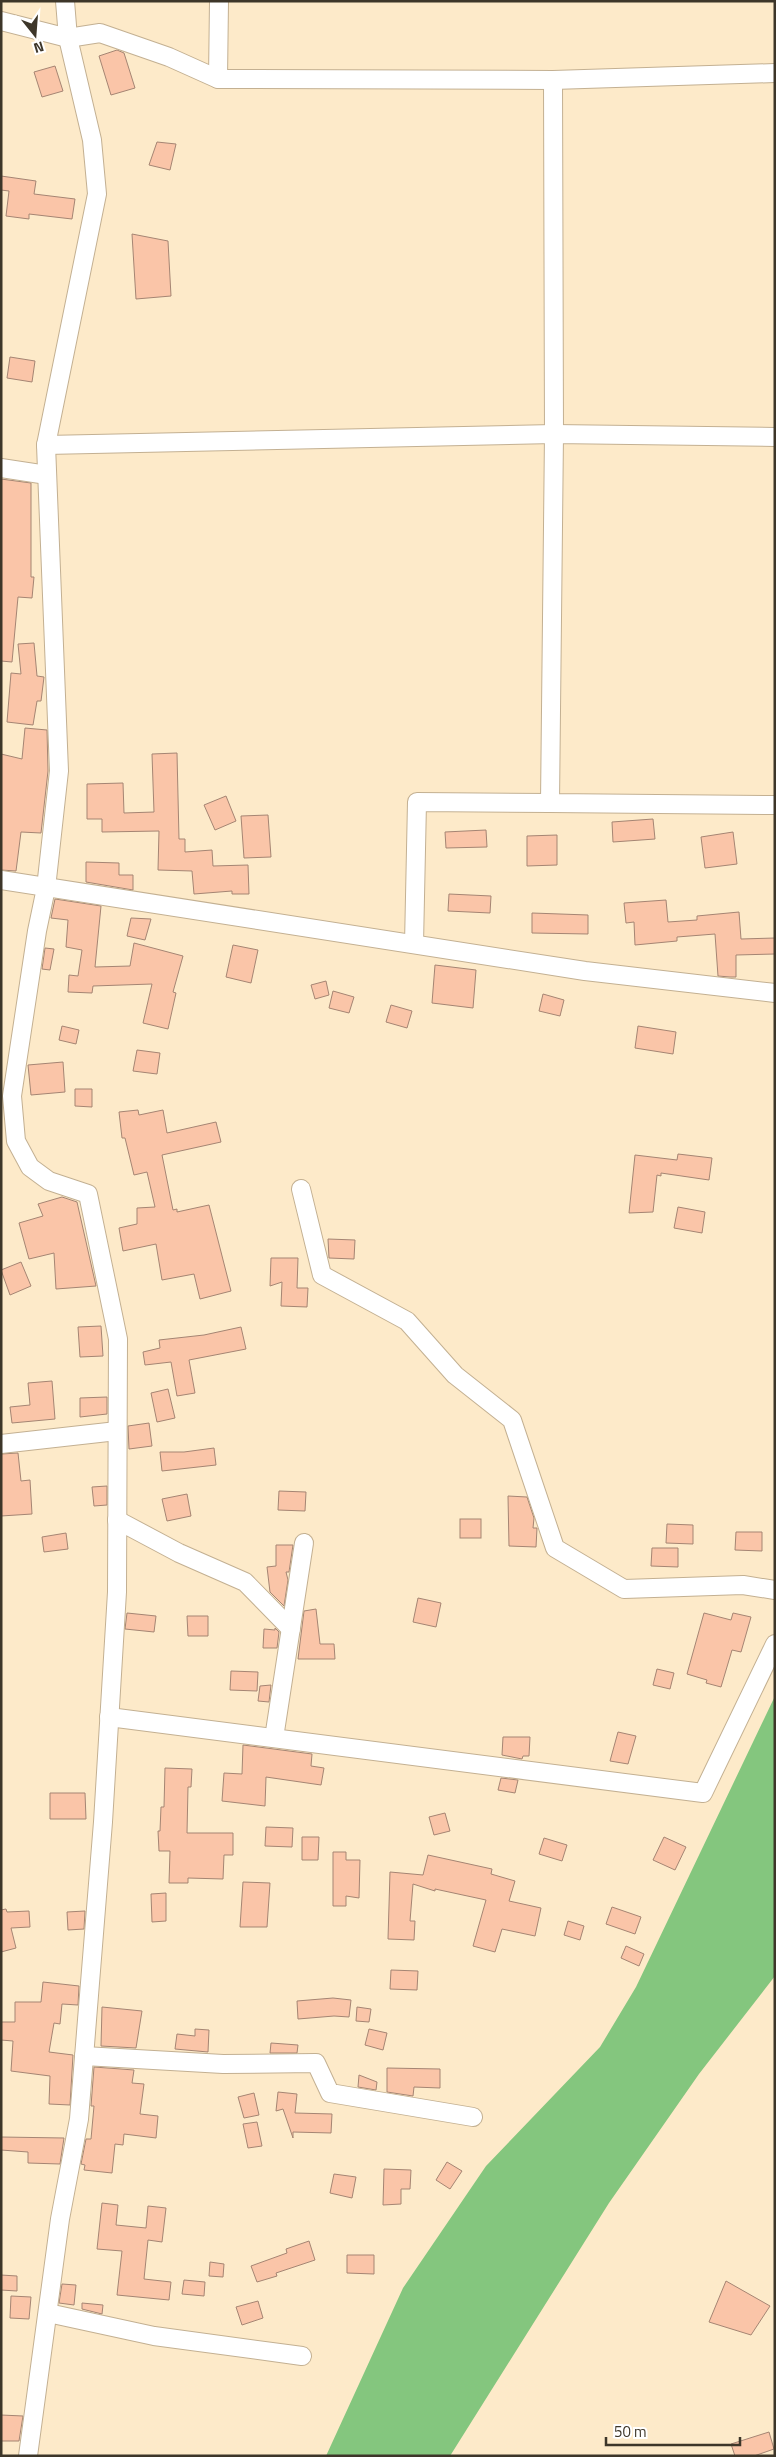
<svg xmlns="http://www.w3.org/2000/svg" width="776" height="2457" font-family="'Titillium Web',sans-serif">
<rect width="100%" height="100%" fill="#fdeac9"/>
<!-- water -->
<path fill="#84c67e" d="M775 1696V1976L699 2074 609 2203 450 2456H326L403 2288 486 2166 600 2047 636 1987Z"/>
<!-- building -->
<g fill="#fac5a8" stroke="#a58573">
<path d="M117 50 124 53 135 88 111 95 99 56Z"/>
<path d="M55 66 63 91 42 97 34 72Z"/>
<path d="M157 142 176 144 170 170 149 165Z"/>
<path d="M1 176 36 181 34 194 75 199 72 219 29 214V219L6 216 9 191 1 190Z"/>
<path d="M132 234 168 241 171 296 136 299Z"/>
<path d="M10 357 35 361 32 382 7 378Z"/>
<path d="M1 479 31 483V577H34L32 598 18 597 12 662 1 661Z"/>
<path d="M34 643 37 676 44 677 41 701H37L33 725 7 722 11 673 21 674 18 644Z"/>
<path d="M25 728 47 730 48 771 41 833 21 832 16 871 1 870V754L22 759Z"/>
<path d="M177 753 179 839H185V852L212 850 213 866 248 865 249 894H232V891L194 894 192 871 158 870 159 831 102 832V819H87V784L123 783 124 813 154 812 152 754Z"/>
<path d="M226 796 236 821 215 830 204 805Z"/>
<path d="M268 815 271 857 244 858 241 816Z"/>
<path d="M653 819 655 839 613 842 612 822Z"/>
<path d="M486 830 487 847 446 848 445 832Z"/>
<path d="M733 832 737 864 705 868 701 837Z"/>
<path d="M557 835V865L527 866V836Z"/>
<path d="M86 862 119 863V875H133V890L86 882Z"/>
<path d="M449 894 491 896 490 913 448 911Z"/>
<path d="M55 899 101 906 95 967 130 966 134 943 183 956 173 992 176 993 168 1029 143 1023 152 984 93 986 92 993 68 992 69 975 78 976 82 950 66 947 68 920 51 918Z"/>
<path d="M666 900 668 922 697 920V916L739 912 741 939 775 938V954L736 955V977H730L718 976 715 934 677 937V941L635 945 634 922 626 923 624 903Z"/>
<path d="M532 913 588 915V934L532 933Z"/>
<path d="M131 918 151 919 145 940 127 936Z"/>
<path d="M233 945 258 950 251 983 226 977Z"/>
<path d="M45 948 54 949 50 970 42 969Z"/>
<path d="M435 965 476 970 473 1008 432 1003Z"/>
<path d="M326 981 329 995 315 999 311 985Z"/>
<path d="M333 991 354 997 349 1013 329 1008Z"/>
<path d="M543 994 564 1000 560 1016 539 1011Z"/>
<path d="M391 1005 412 1011 407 1028 386 1022Z"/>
<path d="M62 1026 79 1030 76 1044 59 1040Z"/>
<path d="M638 1026 676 1032 673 1054 635 1048Z"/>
<path d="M137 1050 160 1053 157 1074 133 1071Z"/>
<path d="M63 1062 65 1092 31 1095 28 1065Z"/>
<path d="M75 1089H92V1107L75 1106Z"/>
<path d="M138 1110 139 1115 163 1110 167 1133 216 1122 221 1142 162 1155 173 1210 177 1209V1212L209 1205 231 1291 200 1299 194 1274 162 1280 156 1244 123 1251 119 1228 137 1224V1208L155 1207 147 1172 134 1175 125 1138H122L119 1112Z"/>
<path d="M678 1154 712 1158 709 1180 661 1173V1176L657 1175 653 1212 629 1213 635 1155 677 1160Z"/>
<path d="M62 1197 77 1202 96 1286 56 1289 54 1253 29 1259 19 1223 43 1216 38 1204Z"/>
<path d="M678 1207 705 1212 702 1233 674 1228Z"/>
<path d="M328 1239 355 1240 354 1259 329 1258Z"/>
<path d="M271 1258H298L297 1288H308L307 1307 281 1306 282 1282 270 1286Z"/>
<path d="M21 1262 31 1286 10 1295 1 1270Z"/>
<path d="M101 1326 103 1356 80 1357 78 1327Z"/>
<path d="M241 1327 246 1349 189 1360 195 1393 177 1396 171 1362 145 1365 143 1352 160 1348 159 1340 204 1335Z"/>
<path d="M52 1381 55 1419 12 1423 10 1407 30 1405 28 1383Z"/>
<path d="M168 1389 175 1418 157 1422 151 1393Z"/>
<path d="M107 1397V1414L80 1417V1398Z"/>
<path d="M149 1423 152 1446 129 1449 128 1426Z"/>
<path d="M214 1448 216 1465 162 1471 160 1452H184Z"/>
<path d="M18 1453 21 1481 30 1480 32 1514 1 1516V1454Z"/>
<path d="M107 1486V1505L94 1506 92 1487Z"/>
<path d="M279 1491 306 1492 305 1511 278 1510Z"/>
<path d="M187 1494 191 1516 167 1521 162 1499Z"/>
<path d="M508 1496 527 1497 534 1518 533 1528H537L536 1547 509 1546Z"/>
<rect x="460" y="1519" width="21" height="19"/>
<path d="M667 1524 693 1525V1544L666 1543Z"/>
<path d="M736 1532H762V1551L735 1550Z"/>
<path d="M66 1533 68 1549 44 1552 42 1537Z"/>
<path d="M276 1545H293L289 1572H286L288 1580 284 1606 270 1592 267 1567 276 1566Z"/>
<path d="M652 1548H678V1567L651 1566Z"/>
<path d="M418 1598 441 1603 436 1627 413 1622Z"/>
<path d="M316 1609 320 1644H334L335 1659H298L304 1611Z"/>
<path d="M127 1613 156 1616 154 1632 125 1629Z"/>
<path d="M704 1613 731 1620 733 1613 751 1617 741 1652 732 1650 721 1687 706 1683 707 1680 687 1674Z"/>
<path d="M187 1616H208V1636H188Z"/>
<path d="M275 1628 279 1632 277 1648H263L264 1629 275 1630Z"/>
<path d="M657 1669 674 1673 670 1689 653 1685Z"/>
<path d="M231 1671 258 1672 257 1691 230 1690Z"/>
<path d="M271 1685 269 1702 258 1701 260 1686Z"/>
<path d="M618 1732 636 1736 628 1764 610 1761Z"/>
<path d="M503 1737H530L529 1756H523L522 1759 502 1755Z"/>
<path d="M243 1745 312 1754 311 1766 324 1768 321 1785 266 1777 265 1806 222 1801 224 1773 242 1774Z"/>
<path d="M165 1768 192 1769 191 1787H188L187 1833H233V1855H224L223 1879 188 1878V1883H169L170 1851H159L158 1831H160L161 1807H164Z"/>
<path d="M501 1778 518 1780 515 1793 498 1790Z"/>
<path d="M50 1793H85L86 1819H50Z"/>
<path d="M445 1813 450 1831 434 1835 429 1817Z"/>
<path d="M266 1827 293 1828 292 1847 265 1846Z"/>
<path d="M302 1837H319L318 1860H302Z"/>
<path d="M664 1837 686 1847 675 1870 653 1860Z"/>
<path d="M544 1838 567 1845 562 1861 539 1854Z"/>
<path d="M333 1852H346V1860H360L359 1898 346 1896V1906H333Z"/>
<path d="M428 1855 492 1869 491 1874 515 1881 509 1901 541 1908 535 1936 502 1929 495 1952 473 1946 486 1900 435 1889V1891L413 1884 410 1921H415L414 1940 388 1939 390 1872 423 1875Z"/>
<path d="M243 1882 270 1883 267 1927H240Z"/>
<path d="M166 1893V1921L152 1922 151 1894Z"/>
<path d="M612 1907 641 1917 635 1934 606 1924Z"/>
<path d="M6 1909 7 1912 29 1911 30 1927 11 1928 16 1948 1 1952V1910Z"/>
<path d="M85 1911 84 1929 68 1930 67 1912Z"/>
<path d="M568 1921 584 1926 580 1940 564 1935Z"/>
<path d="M626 1946 644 1954 639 1966 621 1958Z"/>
<path d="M391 1970 418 1971 417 1990 390 1989Z"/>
<path d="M43 1982 79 1986 78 2005 62 2004 60 2024 54 2023 49 2052 73 2055 70 2105 49 2104 50 2076 11 2071 13 2041 1 2040V2022H15V2002H41Z"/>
<path d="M333 1998 351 2000 349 2017 334 2016 298 2019 297 2001Z"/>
<path d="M102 2007 142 2011 136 2048 101 2046Z"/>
<path d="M357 2007 371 2009 369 2022 356 2021Z"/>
<path d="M195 2029 209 2030 208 2052 175 2049 177 2034 195 2036Z"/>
<path d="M369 2029 387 2033 383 2050 365 2045Z"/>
<path d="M271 2043 298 2045 297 2053H270Z"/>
<path d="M94 2067 134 2070 132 2083 144 2084 140 2114 158 2116 156 2138 124 2134 123 2145 115 2144 112 2173 84 2170 85 2165 81 2164 86 2139H91L94 2106H91Z"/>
<path d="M387 2068 440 2069V2088L414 2087 413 2096 387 2092Z"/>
<path d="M359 2075 377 2082 376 2090 358 2087Z"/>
<path d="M278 2092 297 2094 295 2113 332 2114 331 2133 293 2132V2138L283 2109 276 2111Z"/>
<path d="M254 2093 259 2115 244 2118 238 2097Z"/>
<path d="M257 2122 262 2146 248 2148 243 2124Z"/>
<path d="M1 2137 64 2138 60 2164 28 2163V2152L1 2150Z"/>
<path d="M447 2162 462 2171 450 2189 436 2180Z"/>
<path d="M384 2169 411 2170 410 2189H401V2204L383 2205Z"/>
<path d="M334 2174 356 2177 352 2198 330 2193Z"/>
<path d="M102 2203 118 2205 116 2225 146 2228 148 2206 166 2208 162 2242 148 2240 144 2279 171 2282 169 2300 117 2295 122 2251 97 2249Z"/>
<path d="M309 2241 315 2260 276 2273 277 2276 257 2282 251 2266 287 2253 286 2249Z"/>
<path d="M347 2255H374V2274L347 2273Z"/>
<path d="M210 2262 224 2264 223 2277 209 2276Z"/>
<path d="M1 2275 17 2276V2291L1 2290Z"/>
<path d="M184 2280 205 2282 204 2296 182 2294Z"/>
<path d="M726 2281 770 2306 751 2335 709 2322Z"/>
<path d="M62 2284 76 2285 74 2305 59 2303Z"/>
<path d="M11 2296 31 2297 29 2319 10 2318Z"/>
<path d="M258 2301 263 2318 242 2325 236 2307Z"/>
<path d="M82 2303 103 2305 102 2314 82 2309Z"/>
<path d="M1 2415 23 2416 19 2441H1Z"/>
<path d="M769 2432 774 2449 754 2456H735L731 2444Z"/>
</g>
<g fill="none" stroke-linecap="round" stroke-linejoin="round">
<defs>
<g id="minor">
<path d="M219 1 218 79 553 80"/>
<path d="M1 21 68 38 100 33 169 57 218 79"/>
<path d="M775 73 553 80 554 434 550 803 775 805"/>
<path d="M46 445 554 434 775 437"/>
<path d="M1 468 47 475"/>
<path d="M1 880 585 971 775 993"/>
<path d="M414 944 417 802 550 803"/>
<path d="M301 1189 322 1275 407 1321 455 1375 512 1420 555 1548 624 1589 743 1585 775 1590"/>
<path d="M1 1444 117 1431"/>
<path d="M117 1520 179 1553 245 1582 291 1629"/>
<path d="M109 1717 703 1793 775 1644"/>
<path d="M274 1738 304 1543"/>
<path d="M84 2056 223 2064 316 2063 330 2093 473 2117"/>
<path d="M48 2313 154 2336 302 2356"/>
<path d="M28 2456 60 2219 79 2119 103 1822 117 1592 118 1339 88 1194 49 1181 30 1167 16 1141 12 1096 37 931 46 888 59 771 46 445 97 194 92 140 68 38 65 1"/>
</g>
</defs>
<!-- minor casing -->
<use href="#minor" stroke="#c3b092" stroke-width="20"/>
<!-- minor -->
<use href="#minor" stroke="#fff" stroke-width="18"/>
</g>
<!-- border -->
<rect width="776" height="2457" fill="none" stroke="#3d3629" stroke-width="5"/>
<!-- north arrow -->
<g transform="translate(35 35) rotate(163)" stroke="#ffffff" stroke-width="4" paint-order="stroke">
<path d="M0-4L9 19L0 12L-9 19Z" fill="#3d3629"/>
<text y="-8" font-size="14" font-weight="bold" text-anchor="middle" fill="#3d3629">N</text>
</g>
<!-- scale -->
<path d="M606 2437v8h134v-8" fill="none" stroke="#3d3629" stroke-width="2.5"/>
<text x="614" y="2437" font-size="15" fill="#3d3629" stroke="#ffffff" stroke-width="4" paint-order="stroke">50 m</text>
</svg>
